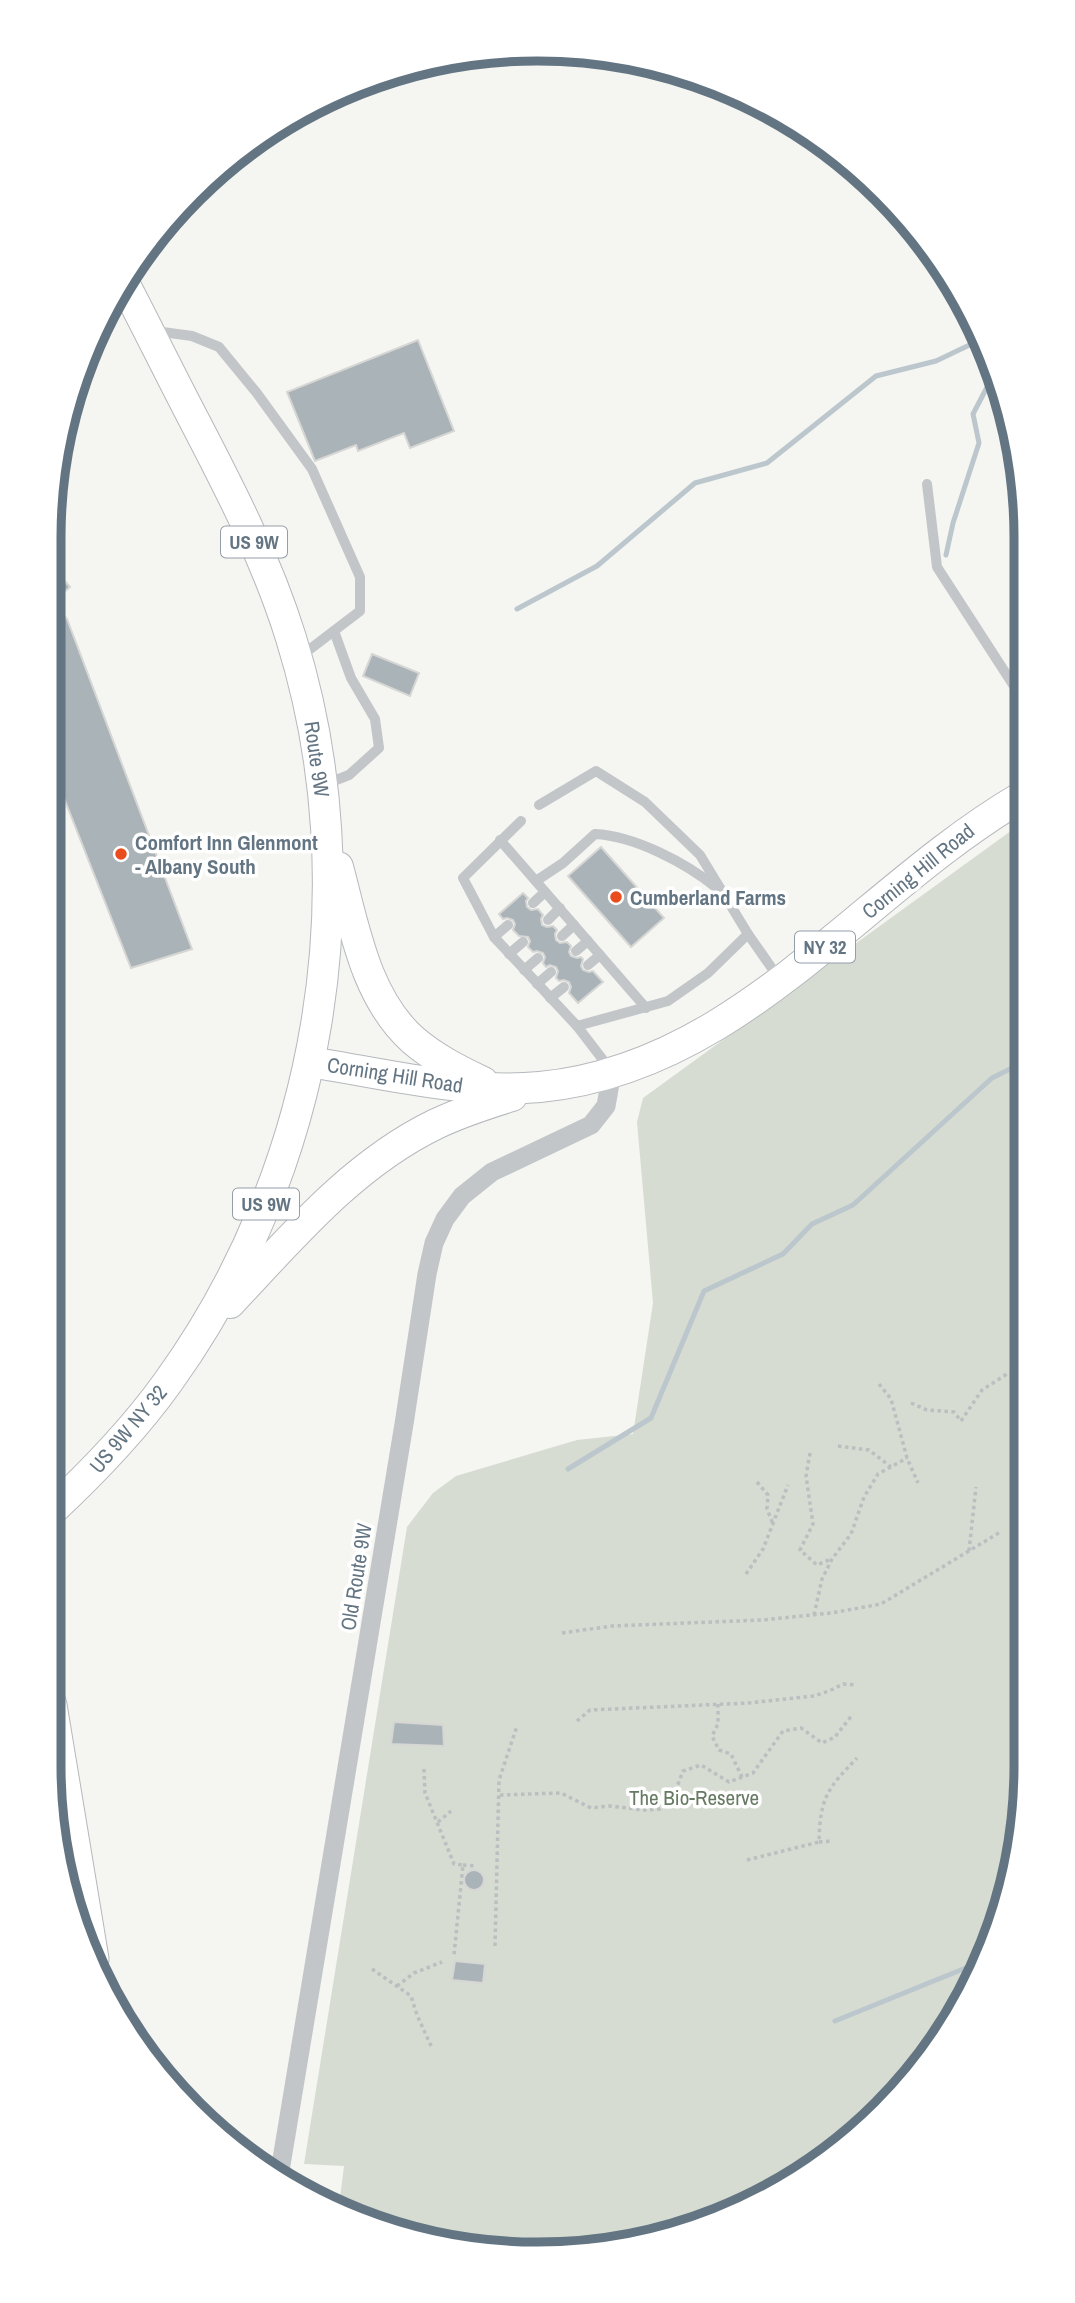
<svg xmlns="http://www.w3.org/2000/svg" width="1075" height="2303" font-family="'Archivo Narrow',sans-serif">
<rect width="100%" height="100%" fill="#f5f5f1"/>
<!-- green -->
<path fill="#d6dcd2" d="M1023 822 1026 1766 1017 1861 989 1952 904 2088 781 2189 632 2245 537 2254 443 2245 339 2206 344 2166 304 2164 407 1527 433 1493 456 1476 577 1440 633 1434 653 1303 637 1122 643 1098Z"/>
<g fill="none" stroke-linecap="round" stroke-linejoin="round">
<!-- stream -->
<g stroke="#bbc7cc" stroke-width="5">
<path d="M946 555 953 523 979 443 973 414 995 372"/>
<path d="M517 609 597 566 695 483 767 463 876 376 936 361 982 339"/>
<path d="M568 1469 651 1418 704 1291 783 1254 812 1224 853 1205 992 1078 1024 1062"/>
<path d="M835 2021 983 1961"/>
</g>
</g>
<!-- building -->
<g fill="#aab3b8" stroke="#d6d6d4" stroke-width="2">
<path d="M418 340 454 431 410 448 404 433 358 451 356 445 315 461 287 392Z"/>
<path d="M49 563 70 587 53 602 67 619 192 949 131 968 49 760Z"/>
<path d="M372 654 419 673 410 696 363 676Z"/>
<path d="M601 847 664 918 631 947 568 876Z"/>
<path d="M523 893 528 898 526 901 527 907 531 910 538 909 543 915 541 919 542 925 547 927 553 926 557 930 555 934 556 940 560 943 567 942 571 946 569 952 571 956 577 958 581 957 583 959 581 966 583 970 589 972 593 971 603 982 578 1003 569 993 571 987 569 982 564 980 559 981 556 978 558 971 556 967 550 965 546 967 543 963 545 957 543 953 537 951 533 952 528 947 530 941 528 937 519 936 513 930 515 924 513 920 507 918 503 919 499 914Z"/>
<path d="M394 1722 443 1725 444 1746 391 1744Z"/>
<circle cx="474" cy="1880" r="10"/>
<path d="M455 1961 485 1964 483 1983 452 1980Z"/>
</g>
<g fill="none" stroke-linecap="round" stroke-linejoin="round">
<defs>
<g id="primary">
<path d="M338 867C354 926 365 997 413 1040 434 1058 458 1070 483 1082"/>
<path d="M310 1062C385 1074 463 1094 540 1087 740 1068 861 890 1023 796"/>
<path d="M230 1303C292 1237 353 1164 436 1124 461 1112 486 1104 512 1096"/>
<path d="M49 1513C92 1473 133 1431 168 1382 321 1170 369 888 291 638 267 561 231 491 194 420 170 374 147 327 123 281"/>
</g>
<path id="motorway" d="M49 1705 91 1959"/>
</defs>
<!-- primary casing -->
<use href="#primary" stroke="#b5b9bd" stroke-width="32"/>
<!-- motorway casing -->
<use href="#motorway" stroke="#b5b8bb" stroke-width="37"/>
<!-- path -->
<g stroke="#bcbec0" stroke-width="3.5" stroke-dasharray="3.5 3.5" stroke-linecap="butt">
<path d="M879 1384 891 1399 907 1458 918 1483"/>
<path d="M911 1403 927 1410 954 1412 961 1421 982 1390 1007 1374 1022 1379"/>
<path d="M838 1446 869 1450 891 1467"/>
<path d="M810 1453 806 1476 813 1524 800 1550 817 1565 831 1559"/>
<path d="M757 1482 768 1495 767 1509 773 1524"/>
<path d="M969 1551 976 1487"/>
<path d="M746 1574 763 1549 788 1485"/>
<path d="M814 1615 822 1579 832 1559 851 1534 864 1497 878 1474 907 1458"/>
<path d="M562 1633 612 1626 762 1620 831 1613 881 1604 1002 1531"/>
<path d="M718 1704V1724L712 1736 719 1750 731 1754 742 1777"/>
<path d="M577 1721 590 1710 748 1703 814 1696 829 1691 843 1684 856 1685"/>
<path d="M424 1769 425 1793 454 1864 463 1865 454 1955"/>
<path d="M500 1795 561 1793 591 1808 609 1806 645 1810 660 1809 671 1803 683 1771 701 1765 729 1782 753 1773 783 1731 801 1728 822 1743 835 1737 853 1714"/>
<path d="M438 1822 451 1811"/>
<path d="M819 1842 833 1841"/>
<path d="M747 1860 819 1842C820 1798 827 1789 857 1758"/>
<path d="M463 1865 477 1866"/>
<path d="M495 1946 499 1780 517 1726"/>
<path d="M372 1969 411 1996 417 2015 432 2048"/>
<path d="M397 1986 414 1973 442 1962"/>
</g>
<!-- service -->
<g stroke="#c2c6c9" stroke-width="10">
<path d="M155 331 192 336 219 347 256 392 312 469 360 577V611L301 656"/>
<path d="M927 484 937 567 1023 700"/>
<path d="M326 784 349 775 379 748 375 719 351 678 334 631"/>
<path d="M539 805 596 771 645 802 700 855 748 934 778 977"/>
<path d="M521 821 463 878 494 937 577 1026 610 1069"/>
<path d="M500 840 646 1008"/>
<path d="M536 881 563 863 595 834C635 836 686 863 717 888"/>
<path d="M533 903 545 892"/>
<path d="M548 920 560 908"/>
<path d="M562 936 574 925"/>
<path d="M494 937 508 925"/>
<path d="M576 951 588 941"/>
<path d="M509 954 523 942"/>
<path d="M588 965 600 955"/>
<path d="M524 970 538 958"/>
<path d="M537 984 551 972"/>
<path d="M550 998 564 987"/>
<path d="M577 1026 668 1001 708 973 748 934"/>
</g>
<!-- minor -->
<path stroke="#c2c6c9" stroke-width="19" d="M279 2177 404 1424 427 1274 434 1243 445 1219 462 1196 492 1172 591 1125 606 1106 612 1072"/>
<!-- primary -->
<use href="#primary" stroke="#fff" stroke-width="30"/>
<!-- motorway -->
<use href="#motorway" stroke="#fff" stroke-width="35"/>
</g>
<!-- markers -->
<g fill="#e94d1d" stroke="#fff" stroke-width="2.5">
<circle cx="121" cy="854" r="7"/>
<circle cx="616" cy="897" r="7"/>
</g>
<g text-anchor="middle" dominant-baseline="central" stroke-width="7" stroke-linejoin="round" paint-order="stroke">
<!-- shield labels -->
<g fill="#fff" stroke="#929ea8" stroke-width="2">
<rect x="221" y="526.5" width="66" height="31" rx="5"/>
<rect x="795" y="931.5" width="60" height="31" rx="5"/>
<rect x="233" y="1188.5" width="66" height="31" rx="5"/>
</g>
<g font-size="19" font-weight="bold" fill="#637583">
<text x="254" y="542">US 9W</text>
<text x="825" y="947">NY 32</text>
<text x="266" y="1204">US 9W</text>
</g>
<!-- street labels -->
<g font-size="21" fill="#637583" stroke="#fff">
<text transform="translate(317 759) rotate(82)">Route 9W</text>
<text transform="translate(918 871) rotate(-39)">Corning Hill Road</text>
<text transform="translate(395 1075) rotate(9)">Corning Hill Road</text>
<text transform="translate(128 1429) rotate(-50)">US 9W NY 32</text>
<text transform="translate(356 1577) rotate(-81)">Old Route 9W</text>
</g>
<!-- poi labels -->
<g font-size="21" font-weight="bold" fill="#637583" stroke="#fff" text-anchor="start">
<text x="135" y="842">Comfort Inn Glenmont<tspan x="135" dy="24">- Albany South</tspan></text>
<text x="630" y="897">Cumberland Farms</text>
</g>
<!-- park labels -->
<g font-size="21" fill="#677a62" stroke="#fff">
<text x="694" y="1797">The Bio-Reserve</text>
</g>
</g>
<!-- crop -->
<path d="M0 0H1075V2303H0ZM537 61H538A476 476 0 0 1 1014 537V1766A476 476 0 0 1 538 2242H537A476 476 0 0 1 61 1766V537A476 476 0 0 1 537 61Z" fill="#fff" fill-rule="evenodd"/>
<path fill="none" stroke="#637583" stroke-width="9" d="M537 61H538A476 476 0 0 1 1014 537V1766A476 476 0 0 1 538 2242H537A476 476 0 0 1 61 1766V537A476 476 0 0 1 537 61Z"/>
</svg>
